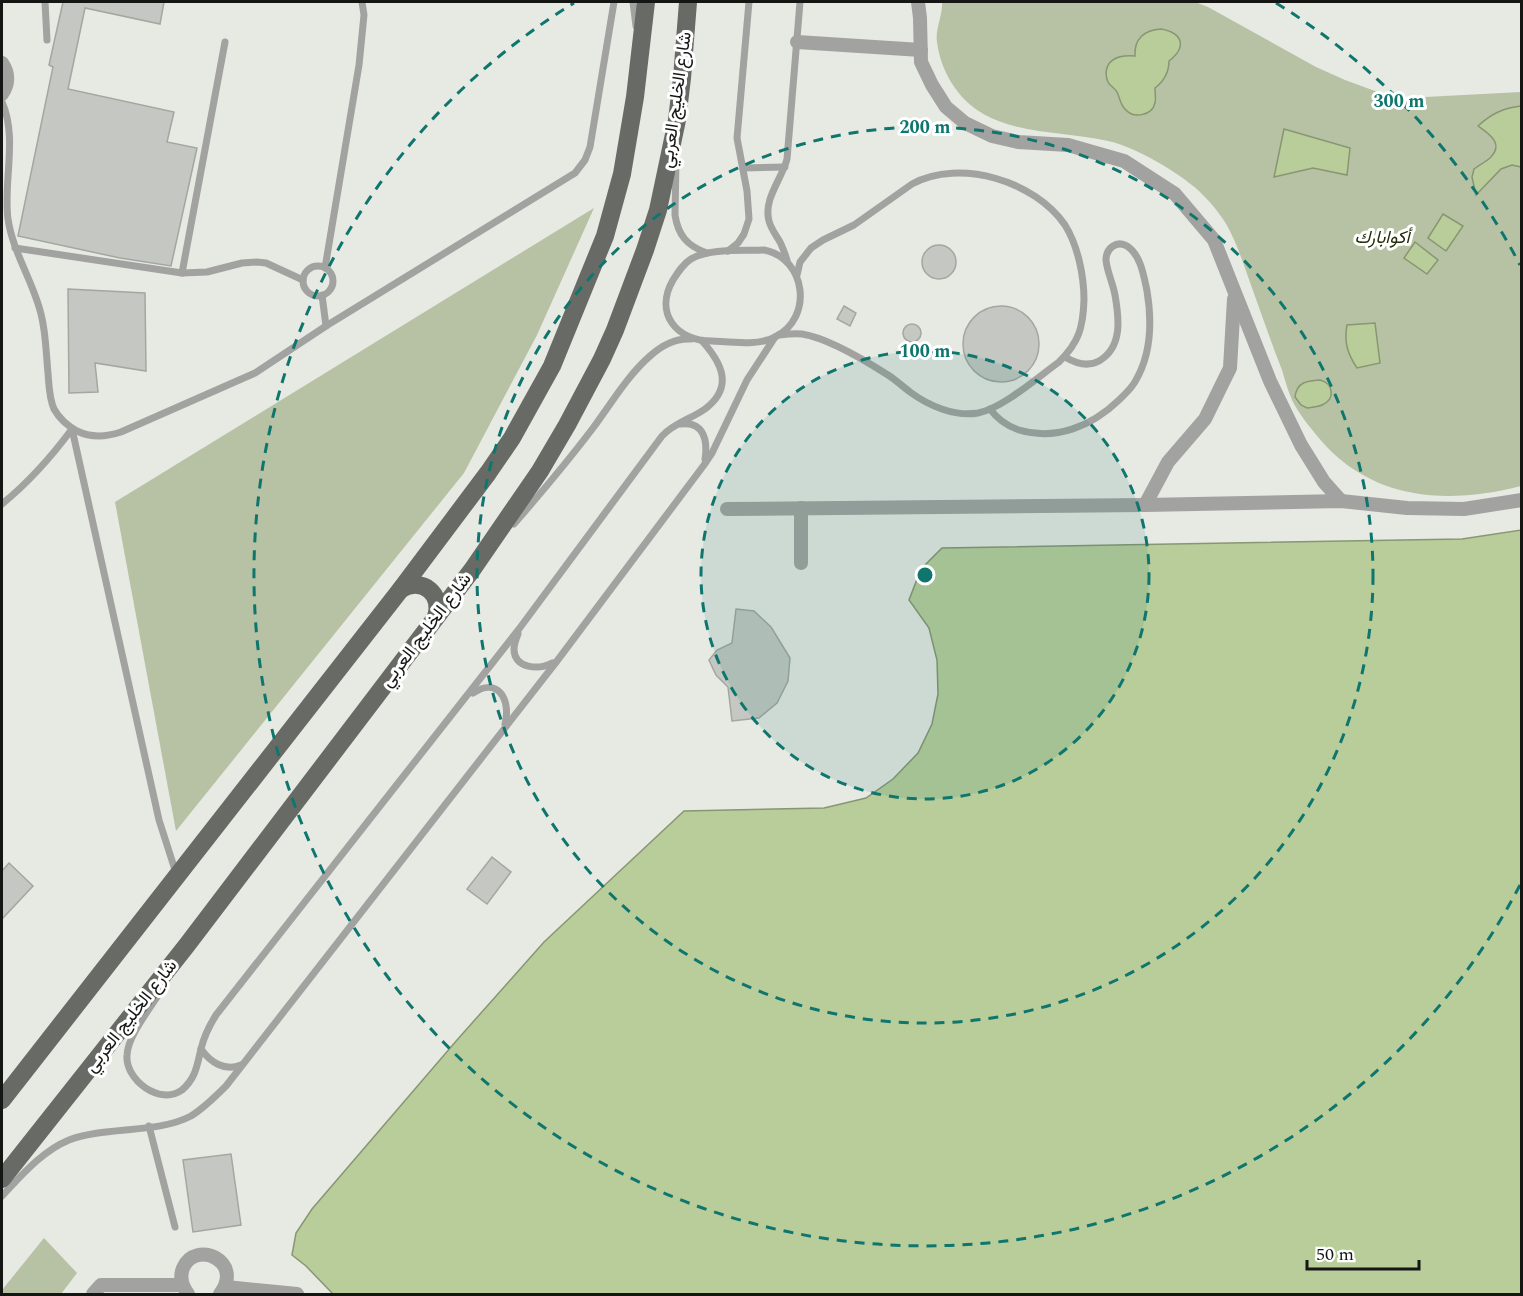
<svg xmlns="http://www.w3.org/2000/svg" width="1523" height="1296" font-family="Spectral,Vazirmatn,serif">
<rect width="100%" height="100%" fill="#e7e9e3"/>
<!-- green -->
<g fill="#b7c2a4">
<path d="M942 2H1195L1208 7 1316 67 1345 80 1375 91 1406 98 1521 92V486C1447 505 1371 501 1318 437 1309 426 1299 414 1292 400 1288 391 1285 380 1282 370 1271 342 1261 313 1251 285 1243 263 1234 233 1220 215 1214 206 1206 198 1199 191 1178 172 1136 147 1108 141 1055 129 989 137 955 88 945 74 939 58 937 42 935 29 943 15 942 2Z"/>
<path d="M594 208 537 335 464 473 176 831 115 502Z"/>
<path d="M44 1238 77 1273 61 1294H2V1290Z"/>
</g>
<!-- water -->
<g fill="#b9cd9a" stroke="#889672" stroke-width="1.5">
<path d="M1161 29C1183 33 1187 47 1169 61 1169 73 1164 81 1155 88 1155 92 1156 99 1155 103 1152 116 1133 119 1125 109 1120 104 1120 98 1117 92 1115 88 1110 86 1108 82 1106 78 1106 76 1106 72 1108 57 1122 55 1135 56 1134 39 1144 30 1161 29Z"/>
<path d="M1521 106V167L1512 165 1501 169 1476 195 1472 177 1474 169C1479 165 1486 162 1491 157 1504 143 1489 134 1478 126 1491 114 1503 108 1521 106Z"/>
<path d="M1284 129 1350 148 1347 175 1313 168 1274 177Z"/>
<path d="M1443 214 1463 226 1446 251 1428 238Z"/>
<path d="M1415 242 1438 260 1427 274 1404 258Z"/>
<path d="M1375 323 1380 363 1357 368C1347 353 1344 342 1347 325Z"/>
<path d="M1320 380C1333 383 1336 399 1322 405 1318 407 1312 407 1307 408L1301 405 1295 397C1297 382 1306 381 1320 380Z"/>
<path d="M1521 530V1294H333L306 1266 292 1255 296 1233 312 1209 457 1040 544 942 684 811 824 808 866 798 893 779 918 753 932 724 938 694 937 660 929 628 909 600 921 569 942 548 1462 539Z"/>
</g>
<!-- building -->
<g fill="#c5c8c2" stroke="#a4a6a0" stroke-width="1.5">
<path d="M63 2H164L160 24 85 8 68 89 174 112 167 142 197 148 171 266 120 258 18 236 53 67 49 65Z"/>
<circle cx="939" cy="262" r="17"/>
<path d="M68 289 145 293 146 371 95 363 98 392 69 393Z"/>
<path d="M844 306 856 313 850 326 837 319Z"/>
<circle cx="1001" cy="344" r="38"/>
<circle cx="912" cy="333" r="9"/>
<path d="M736 609 754 611 771 627 790 658 788 681 777 703 759 718 732 721 728 687 716 675 709 660 717 650 732 643Z"/>
<path d="M492 857 511 872 487 904 467 889Z"/>
<path d="M9 863 33 886 2 919V871Z"/>
<path d="M231 1154 241 1225 193 1232 183 1160Z"/>
</g>
<g fill="none" stroke-linecap="round" stroke-linejoin="round">
<!-- lane -->
<g stroke="#a2a3a0" stroke-width="7">
<path d="M45 2 47 40"/>
<path d="M633 2 636 26"/>
<path d="M2 102C18 138 3 181 8 219 13 253 33 281 41 314 46 333 46 353 48 373 49 385 49 398 54 409 59 418 68 426 77 431 91 438 106 437 121 432L255 373 326 326 575 173 585 160 590 147 614 2"/>
<path d="M676 160 675 215C678 235 687 246 707 253"/>
<path d="M743 168 785 167"/>
<path d="M15 248 182 273 207 272 242 263 257 262 266 263 303 280"/>
<path d="M764 250C806 258 814 318 775 337 759 346 730 342 712 341 676 341 654 313 673 280 678 272 683 264 691 259 709 248 743 251 764 250Z"/>
<path d="M728 251 738 243 744 234 749 219 747 191 737 138 749 2"/>
<path d="M787 260C785 254 783 248 780 242 776 235 771 229 769 221 763 199 782 179 787 159L800 2"/>
<circle cx="318" cy="281" r="15"/>
<path d="M325 268 359 65 364 15 362 2"/>
<path d="M182 273 225 42"/>
<path d="M322 295 326 326"/>
<path d="M779 335C787 334 795 333 802 334 828 338 866 361 888 375 896 380 903 387 910 392 929 406 955 417 978 413 1003 408 1038 377 1059 362 1079 342 1083 328 1084 300 1084 276 1078 246 1065 225 1035 181 960 158 912 184L854 225 823 240 811 248 800 262 797 275"/>
<path d="M990 409C998 420 1007 426 1019 430 1056 441 1092 426 1119 400 1125 394 1132 388 1136 380 1152 352 1152 321 1147 291 1144 277 1141 255 1127 246 1117 240 1106 248 1106 260 1107 272 1113 283 1115 295 1119 318 1123 347 1099 361 1088 367 1075 363 1065 357"/>
<path d="M681 424C704 421 708 441 705 459"/>
<path d="M72 429 159 820 176 873"/>
<path d="M2 504C29 482 52 456 72 429"/>
<path d="M514 524C541 493 568 461 593 428 611 404 627 376 650 356 661 346 675 338 691 339"/>
<path d="M518 634C516 639 514 644 514 649 514 669 539 670 552 663"/>
<path d="M473 693C499 676 511 701 505 724"/>
<path d="M159 994C149 1010 128 1036 127 1055 125 1080 160 1106 182 1090 196 1078 197 1065 201 1049 204 1036 209 1026 216 1015L519 629 662 436C674 423 691 419 705 409 734 387 722 363 702 341"/>
<path d="M201 1049C210 1062 225 1072 241 1065"/>
<path d="M149 1126 175 1227"/>
<path d="M2 1196C21 1176 42 1151 69 1140 106 1126 157 1134 191 1116 204 1108 215 1097 226 1086L557 661 704 465 712 453 747 380 775 337"/>
</g>
<!-- street -->
<g stroke="#a2a3a0" stroke-width="14">
<path d="M918 2 920 18 921 62 932 85 946 107 965 123 992 136 1018 142 1068 145 1124 161 1175 194 1214 240 1270 381 1301 445 1324 482 1341 501"/>
<path d="M797 42 921 50"/>
<path d="M2 63C9 73 9 84 2 94"/>
<path d="M1145 505 1168 462 1205 419 1230 368 1234 299"/>
<path d="M727 509 1145 505 1341 501 1407 508 1464 509 1522 500"/>
<path d="M801 563V508"/>
<path d="M226 1287 297 1294"/>
<path d="M93 1294 101 1285H182"/>
<path d="M188 1294C182 1286 179 1278 183 1268 195 1239 245 1261 220 1294"/>
</g>
<!-- primary -->
<g stroke="#686a65" stroke-width="18">
<path d="M401 589C423 577 443 594 436 617"/>
<path d="M2 1100 401 589 488 473 512 438 552 366 605 236 622 174 635 97 646 2"/>
<path d="M2 1179 187 945 472 570 540 471 567 425 602 359 615 330 645 250 658 210 677 120 682 78 688 2"/>
</g>
</g>
<!-- distance rings -->
<circle cx="925" cy="575" r="224" fill="#0f766e" fill-opacity=".12"/>
<g fill="none" stroke="#0f766e" stroke-width="3" stroke-dasharray="10 8">
<circle cx="925" cy="575" r="224"/>
<circle cx="925" cy="575" r="448"/>
<path d="M1520 885A671 671 0 1 1 574 3M1276 3A671 671 0 0 1 1520 265"/>
</g>
<g text-anchor="middle" dominant-baseline="central" stroke-width="6" stroke-linejoin="round" paint-order="stroke">
<!-- street labels -->
<g font-size="18" fill="#151614" stroke="#fff">
<text transform="translate(676 100) rotate(-82)">شارع الخليج العربي</text>
<text transform="translate(426 630) rotate(-53)">شارع الخليج العربي</text>
<text transform="translate(131 1016) rotate(-52)">شارع الخليج العربي</text>
</g>
<!-- park labels -->
<g font-size="18" font-style="italic" fill="#232f09" stroke="#fff">
<text x="1382" y="237">أكوابارك</text>
</g>
</g>
<circle cx="925" cy="575" r="9" fill="#0f766e" stroke="#fff" stroke-width="3"/>
<g font-size="18" text-anchor="middle" font-weight="bold" fill="#0f766e" stroke="#fff" stroke-width="6" stroke-linejoin="round" paint-order="stroke">
<text x="1399" y="107">300 m</text>
<text x="925" y="133">200 m</text>
<text x="925" y="357">100 m</text>
</g>
<!-- border -->
<rect width="1523" height="1296" fill="none" stroke="#151614" stroke-width="6"/>
<!-- scale -->
<path d="M1307 1260v9h112v-9" fill="none" stroke="#151614" stroke-width="3"/>
<text x="1316" y="1260" font-size="18" fill="#151614" stroke="#ffffff" stroke-width="4.5" paint-order="stroke">50 m</text>
</svg>
